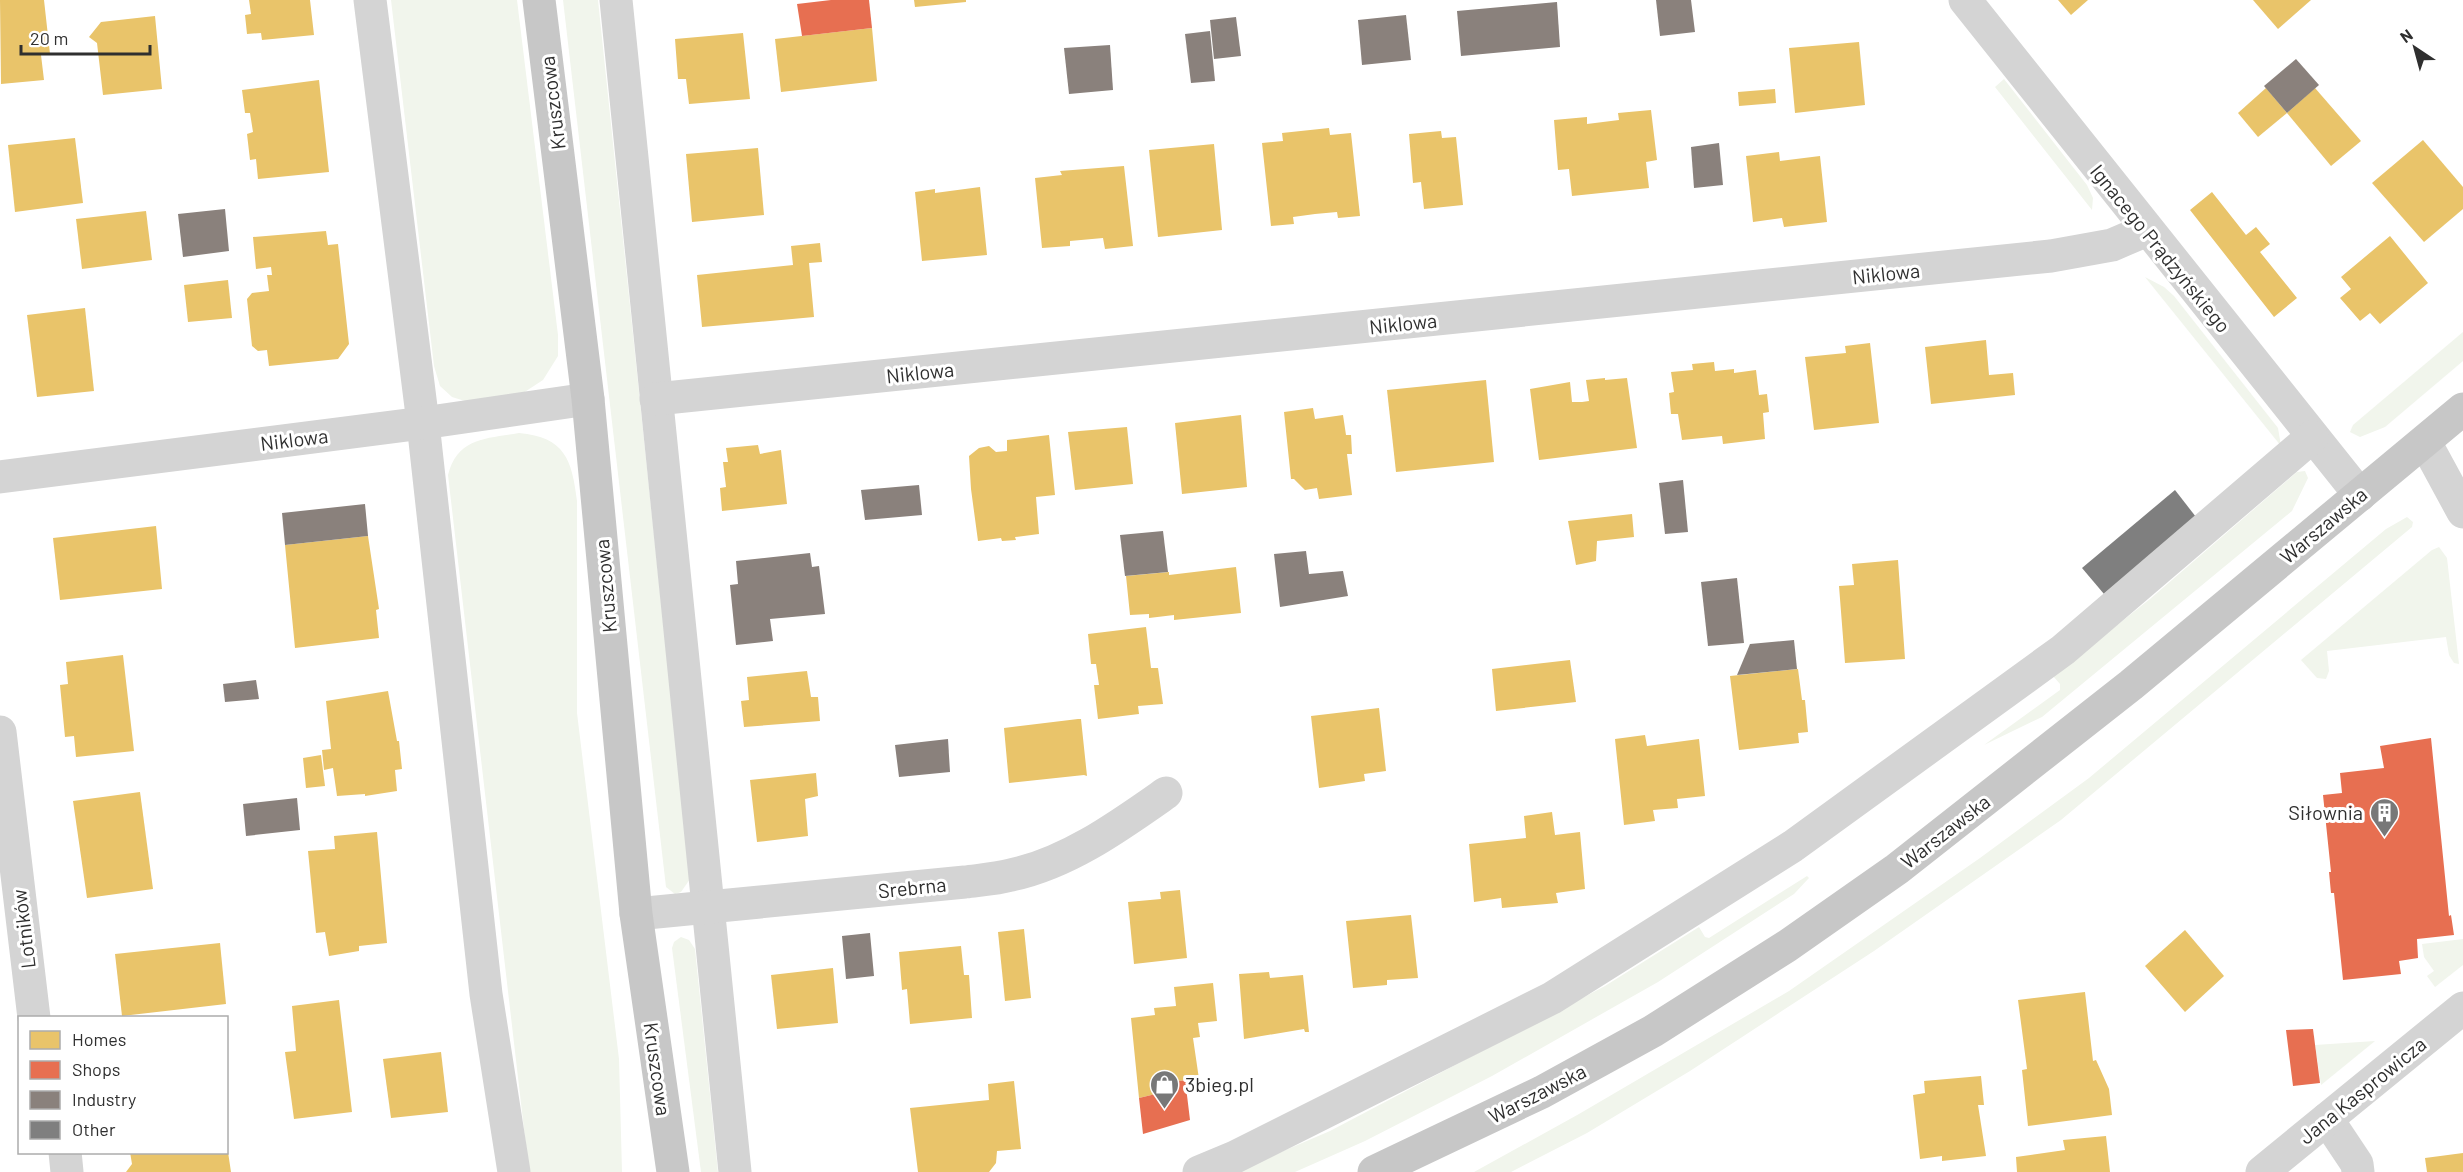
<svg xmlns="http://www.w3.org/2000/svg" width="2463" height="1172" font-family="Barlow,sans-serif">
<rect width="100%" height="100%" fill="#fff"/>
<!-- green -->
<g fill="#f1f5ec">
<path d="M391 0H517L558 335V356L543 380 520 395 468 402 452 397 440 386 434 366Z"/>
<path d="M563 0H598L690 879 681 892 675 894 666 887Z"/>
<path d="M2004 79 2087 185 2093 198 2092 210 1995 87Z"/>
<path d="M2145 277 2164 287 2174 296 2278 428 2281 446Z"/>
<path d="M2463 332V361L2385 427 2360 437 2350 432 2353 425Z"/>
<path d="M519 433C565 437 572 460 577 501V713L619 1059 622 1172H529L448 475C458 437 486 439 519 433Z"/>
<path d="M2305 471 2308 478 2292 511 2042 717 1984 745 2060 690V684L2053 676 2150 599 2297 472Z"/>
<path d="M2407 517 2413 522 2412 527 2061 820 1874 951 1690 1071 1587 1133 1511 1172H1474L1579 1114 1789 991 1980 858 2089 778 2386 529Z"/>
<path d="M2439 547 2447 558 2459 664 2454 663 2449 655 2446 637 2327 651 2329 671 2326 679 2317 678 2301 660 2432 550Z"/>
<path d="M1807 876 1809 878 1794 894 1658 982 1492 1076 1365 1141 1295 1172H1234L1330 1131 1605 986 1699 927 1705 937 1709 938Z"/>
<path d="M681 937 689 940 695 949 718 1172H701L672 948 674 942Z"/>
<path d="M2463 939V965L2435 987 2427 976 2434 971 2424 957 2422 944Z"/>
<path d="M2375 1041 2321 1085 2315 1045Z"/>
</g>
<!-- homes -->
<g fill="#e9c46a">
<path d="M0 0H44L50 54 41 55 44 80 1 84Z"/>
<path d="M249 0H310L314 35 262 40 261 33 247 34 245 15 251 14Z"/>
<path d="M914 0H966V2L915 7Z"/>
<path d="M2058 0H2088L2071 15Z"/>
<path d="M2253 0H2311L2278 29Z"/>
<path d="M155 16 162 89 103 95 97 43 89 37 101 22Z"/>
<path d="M872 28 877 81 781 92 775 39Z"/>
<path d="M743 33 750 99 689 104 686 79H678L675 39Z"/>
<path d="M1859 42 1865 105 1795 113 1789 48Z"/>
<path d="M319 80 329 172 258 179 256 159 250 160 247 134 253 132 250 113H245L242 90Z"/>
<path d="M2266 88 2287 113 2258 137 2238 113Z"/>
<path d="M2315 88 2361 141 2331 166 2287 113Z"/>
<path d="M1775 89 1776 103 1739 106 1738 92Z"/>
<path d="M1651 110 1657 160 1646 162 1649 188 1572 196 1569 169 1558 170 1554 120 1587 117V124L1619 120 1618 113Z"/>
<path d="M1329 128 1330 135 1351 133 1360 216 1338 218 1337 212 1315 214 1293 217 1294 224 1271 226 1262 143 1283 141 1282 133Z"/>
<path d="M1441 131 1442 138 1456 137 1463 205 1424 209 1421 182 1413 183 1409 134Z"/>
<path d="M75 138 83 203 15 212 8 145Z"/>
<path d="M2423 140 2463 187V209L2424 242 2372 183Z"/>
<path d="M1214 144 1222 230 1158 237 1149 150Z"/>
<path d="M758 148 764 215 692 222 686 154Z"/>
<path d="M1779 152 1780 161 1820 156 1827 222 1784 227 1782 218 1753 222 1746 156Z"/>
<path d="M1124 166 1133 246 1105 249 1103 238 1070 241V246L1042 248 1035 178 1062 175 1060 171Z"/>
<path d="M980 187 987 255 922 261 915 192 935 189V193Z"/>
<path d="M2212 192 2246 235 2256 227 2270 244 2260 252 2297 298 2274 317 2190 210Z"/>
<path d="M146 211 152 260 82 269 76 219Z"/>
<path d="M326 231 328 245 338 244 349 344 338 359 269 366 267 350 258 351 252 346 247 299 252 293 269 291 267 275H272L271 267 256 269 253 237Z"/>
<path d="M2390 236 2428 283 2380 324 2370 313 2360 321 2340 298 2351 289 2341 277Z"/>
<path d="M820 243 822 262 809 263 814 317 702 327 697 275 793 265 791 246Z"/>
<path d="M228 280 232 318 188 322 184 285Z"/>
<path d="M85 308 94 391 37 397 27 315Z"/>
<path d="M1986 340 1989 375 2013 373 2015 395 1931 404 1925 347Z"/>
<path d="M1870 343 1879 423 1814 430 1805 357 1846 353 1845 346Z"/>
<path d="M1714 362 1715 371 1734 369V373L1756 370 1759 395 1767 394 1769 412 1763 413 1765 439 1723 444 1722 436 1682 440 1678 414H1671L1669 393 1674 392 1671 372 1693 370 1692 364Z"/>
<path d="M1605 378V380L1627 378 1637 448 1539 460 1530 389 1570 382 1572 402H1582L1589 401 1586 380Z"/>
<path d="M1486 380 1494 462 1396 472 1387 390Z"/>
<path d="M1313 408 1315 419 1343 415 1346 435H1351L1352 454H1347L1352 495 1319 499 1317 488 1305 490 1294 479H1291L1284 412Z"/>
<path d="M1241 415 1247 487 1182 494 1175 423Z"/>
<path d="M1127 427 1133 484 1075 490 1068 432Z"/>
<path d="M1049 435 1055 495 1036 497 1039 534 1015 537 1016 540 1002 541 1001 538 978 541 971 489 969 456 979 448 989 446 996 452 1007 451V440Z"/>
<path d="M758 445 760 454 781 450 787 504 722 511 720 488 726 487 723 462H728L726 448Z"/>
<path d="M1632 514 1634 537 1597 541 1596 561 1576 565 1568 521Z"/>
<path d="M156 526 162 589 60 600 53 538Z"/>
<path d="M368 536 379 609 376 610 379 638 295 648 285 545Z"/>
<path d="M1898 560 1905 659 1845 663 1839 586 1854 585 1852 564Z"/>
<path d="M1236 567 1241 613 1174 620V615L1149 618V614L1130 615 1126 576 1169 572V575Z"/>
<path d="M1146 627 1151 668H1158L1163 704 1138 706 1139 714 1098 719 1094 685H1099L1096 664H1091L1088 634Z"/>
<path d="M123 655 134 751 76 757 74 736 65 737 60 685 68 684 66 662Z"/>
<path d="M1570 660 1576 702 1496 711 1492 669Z"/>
<path d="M1798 669 1802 700H1805L1808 732 1798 733 1799 743 1739 750 1730 676Z"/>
<path d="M807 671 811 697H818L820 721 744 727 741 701 749 700 747 677Z"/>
<path d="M388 691 397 741H399L402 769 395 770 397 791 365 796V794L337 796 333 768 324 770 322 750 331 749 326 701Z"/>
<path d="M1379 708 1386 771 1364 774 1365 781 1319 788 1311 716Z"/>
<path d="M1078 719H1081L1087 776 1084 775 1009 783 1004 728Z"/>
<path d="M1645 735 1647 746 1699 739 1705 796 1677 799 1678 808 1653 810 1655 821 1624 825 1615 739Z"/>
<path d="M321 755 325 786 306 788 303 758Z"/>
<path d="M816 773 818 796 805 799 808 836 757 842 750 780Z"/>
<path d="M140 792 153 889 87 898 73 801Z"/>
<path d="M1552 812 1555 835 1580 832 1585 889 1556 893 1558 903 1502 908 1501 898 1474 902 1469 844 1526 838 1524 816Z"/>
<path d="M377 832 387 943 359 946V951L329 956 325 932 316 933 308 851 335 849 334 836Z"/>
<path d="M1180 890 1187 958 1134 964 1128 902 1161 899 1160 892Z"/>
<path d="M1411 915 1418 978 1387 980V985L1353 988 1346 921Z"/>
<path d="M1024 929 1031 998 1005 1001 998 932Z"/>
<path d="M2185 930 2224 976 2185 1012 2145 966Z"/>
<path d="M220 943 226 1004 122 1016 115 954Z"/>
<path d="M961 946 964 975H969L972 1018 910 1024 907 989 902 990 899 952Z"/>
<path d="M833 968 838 1023 777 1029 771 975Z"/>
<path d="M1269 972 1270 978 1303 975 1309 1032H1305L1304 1029 1244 1039 1239 974Z"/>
<path d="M1213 983 1217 1021 1198 1023 1200 1037 1193 1038 1199 1079 1167 1082 1168 1091 1139 1098 1131 1018 1155 1015 1154 1008 1176 1006 1174 987Z"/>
<path d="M2085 992 2093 1061 2096 1060 2109 1089 2112 1115 2028 1126 2022 1070 2027 1069 2018 1000Z"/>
<path d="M339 1000 352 1112 294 1119 285 1052 296 1051 292 1006Z"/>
<path d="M441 1052 448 1112 391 1118 383 1059Z"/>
<path d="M1981 1076 1984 1105H1978L1986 1156 1942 1161V1156L1920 1159 1913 1095 1925 1093 1924 1081Z"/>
<path d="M1014 1081 1021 1149 997 1151 996 1163 989 1172H918L910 1108 989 1100 988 1084Z"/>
<path d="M2106 1136 2110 1172H2017L2016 1157 2065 1150 2063 1140Z"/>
<path d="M130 1152H228L231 1172H126L132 1164Z"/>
<path d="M2463 1153V1172H2427L2425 1158Z"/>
</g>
<!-- shops -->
<g fill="#e76f51">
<path d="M831 0H869L872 28 802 36 797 4Z"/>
<path d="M2431 738 2449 916 2451 915 2454 935 2417 939 2418 958 2399 961 2401 974 2343 980 2334 893H2331L2329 872H2331L2323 795 2342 793 2340 773 2384 768 2380 746Z"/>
<path d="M2313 1029 2320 1083 2293 1086 2286 1030Z"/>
<path d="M1199 1079 1186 1087 1190 1120 1143 1134 1139 1098 1168 1091 1167 1082Z"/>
</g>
<!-- industry -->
<g fill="#8a817c">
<path d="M1656 0H1691L1695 32 1660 36Z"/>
<path d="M1557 2 1560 47 1461 56 1457 11Z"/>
<path d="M1406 15 1411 60 1362 65 1358 20Z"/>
<path d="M1236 17 1241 56 1214 59 1210 20Z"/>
<path d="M1210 31 1215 81 1191 83 1185 34Z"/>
<path d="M1110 45 1113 90 1069 94 1064 48Z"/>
<path d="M2296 59 2319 85 2287 113 2264 86Z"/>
<path d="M1719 143 1723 185 1694 188 1691 147Z"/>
<path d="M225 209 229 251 183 257 178 214Z"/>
<path d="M1683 480 1688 532 1665 534 1659 483Z"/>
<path d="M919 485 922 515 865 520 861 490Z"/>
<path d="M365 504 368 536 285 545 282 513Z"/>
<path d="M1163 531 1168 572 1125 576 1120 535Z"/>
<path d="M1306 551 1309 574 1343 571 1348 596 1280 607 1274 554Z"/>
<path d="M810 553 812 567 819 566 825 614 770 619 773 641 736 645 730 585 738 584 736 561Z"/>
<path d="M1737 578 1744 643 1708 646 1701 582Z"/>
<path d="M1794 640 1797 669 1737 675 1750 644Z"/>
<path d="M256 680 259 699 225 702 223 684Z"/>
<path d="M948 739 950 772 899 777 895 745Z"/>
<path d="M297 798 300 830 246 836 243 804Z"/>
<path d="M870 933 874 976 846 979 842 936Z"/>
</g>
<!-- building -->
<path fill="#7f7f7f" d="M2175 490 2196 517 2104 594 2082 568Z"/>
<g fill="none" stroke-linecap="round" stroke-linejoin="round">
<!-- minor -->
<g stroke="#d4d4d4" stroke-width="33">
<path d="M370 0 423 423 486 994 514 1172"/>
<path d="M616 0 735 1172"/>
<path d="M1965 0 2360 495"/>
<path d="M656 399 2051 256 2112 245 2147 230"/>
<path d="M2425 442 2463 512"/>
<path d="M0 477 423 423 588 399"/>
<path d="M0 732 34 1018"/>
<path d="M636 914 965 882C980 880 996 879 1011 875 1068 863 1119 826 1166 793"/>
<path d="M2327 1119 2357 1164 2358 1172"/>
<path d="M65 1152 67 1172"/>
<path d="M1199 1172 1235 1157 1552 998 1793 846 2063 650 2312 437"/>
<path d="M2262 1172 2463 1008"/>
</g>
<!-- major -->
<g stroke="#c7c7c7" stroke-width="33">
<path d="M539 0 588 399 636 914 673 1172"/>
<path d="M1374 1172 1542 1092 1653 1031 1787 946 1897 869 2131 685 2463 409"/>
</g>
</g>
<!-- icons -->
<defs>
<symbol id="building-pin" viewBox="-11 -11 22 30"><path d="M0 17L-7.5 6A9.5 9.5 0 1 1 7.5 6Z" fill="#787878" stroke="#fff"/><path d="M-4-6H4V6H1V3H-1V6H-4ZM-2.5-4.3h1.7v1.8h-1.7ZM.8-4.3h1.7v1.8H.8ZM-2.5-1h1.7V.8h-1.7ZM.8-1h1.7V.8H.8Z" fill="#fff"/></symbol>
<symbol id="shop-pin" viewBox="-11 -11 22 30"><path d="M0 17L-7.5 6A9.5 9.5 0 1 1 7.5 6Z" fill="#787878" stroke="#fff"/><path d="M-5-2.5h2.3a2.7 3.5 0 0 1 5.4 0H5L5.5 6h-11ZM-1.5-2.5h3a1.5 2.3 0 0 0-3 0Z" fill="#fff"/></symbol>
</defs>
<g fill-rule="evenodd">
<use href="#building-pin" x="2368" y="796" width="33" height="45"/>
<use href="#shop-pin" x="1148" y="1068" width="33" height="45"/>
</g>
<g text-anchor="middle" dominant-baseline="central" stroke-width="6" stroke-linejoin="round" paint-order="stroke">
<!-- street labels -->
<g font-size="20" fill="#2f2f2f" stroke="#fff">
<text transform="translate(552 103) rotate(-97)">Kruszcowa</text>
<text transform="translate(2161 248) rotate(51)">Ignacego Prądzyńskiego</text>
<text transform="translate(1886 273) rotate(-6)">Niklowa</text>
<text transform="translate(1403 323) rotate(-6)">Niklowa</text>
<text transform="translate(920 372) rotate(-6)">Niklowa</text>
<text transform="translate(294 439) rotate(-7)">Niklowa</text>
<text transform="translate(2323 525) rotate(-40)">Warszawska</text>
<text transform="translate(605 586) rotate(-95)">Kruszcowa</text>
<text transform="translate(1945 831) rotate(-38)">Warszawska</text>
<text transform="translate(912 887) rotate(-6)">Srebrna</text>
<text transform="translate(23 929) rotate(-97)">Lotników</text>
<text transform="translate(658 1069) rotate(82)">Kruszcowa</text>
<text transform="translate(2362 1090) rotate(-39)">Jana Kasprowicza</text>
<text transform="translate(1537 1093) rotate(-27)">Warszawska</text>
</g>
<!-- poi labels -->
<g font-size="20" fill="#2f2f2f" stroke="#fff" text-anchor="end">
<text x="2363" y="812">Siłownia</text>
<text x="1185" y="1084" text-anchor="start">3bieg.pl</text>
</g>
</g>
<!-- legend -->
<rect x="18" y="1016" width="210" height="138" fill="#ffffff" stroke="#acacac" stroke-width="1.5"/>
<rect x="30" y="1031" width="30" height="18" fill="#e9c46a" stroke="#acacac" stroke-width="1.5"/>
<text x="72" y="1046" font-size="18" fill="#2f2f2f">Homes</text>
<rect x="30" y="1061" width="30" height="18" fill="#e76f51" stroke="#acacac" stroke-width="1.5"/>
<text x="72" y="1076" font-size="18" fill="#2f2f2f">Shops</text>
<rect x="30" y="1091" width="30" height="18" fill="#8a817c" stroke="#acacac" stroke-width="1.5"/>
<text x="72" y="1106" font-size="18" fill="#2f2f2f">Industry</text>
<rect x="30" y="1121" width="30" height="18" fill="#7f7f7f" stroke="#acacac" stroke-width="1.5"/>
<text x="72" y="1136" font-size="18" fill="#2f2f2f">Other</text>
<!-- north arrow -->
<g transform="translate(2415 48) rotate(324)" stroke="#ffffff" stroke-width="4.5" paint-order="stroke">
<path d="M0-4.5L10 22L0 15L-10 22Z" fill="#2f2f2f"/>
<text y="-9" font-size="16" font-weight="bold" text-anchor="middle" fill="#2f2f2f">N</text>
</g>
<!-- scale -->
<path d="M21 45v9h129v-9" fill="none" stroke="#2f2f2f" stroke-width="3"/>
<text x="30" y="45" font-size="18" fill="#2f2f2f" stroke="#ffffff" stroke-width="4.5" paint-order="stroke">20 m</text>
</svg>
